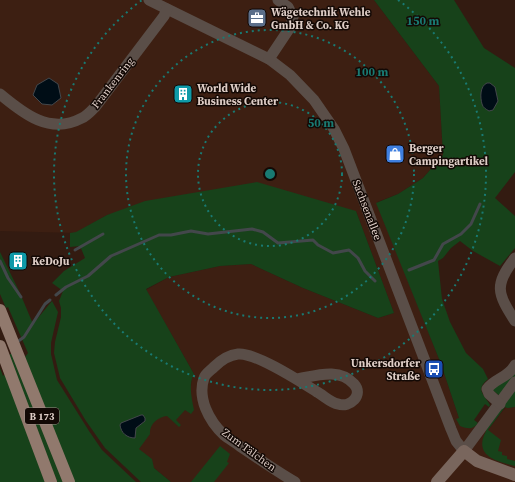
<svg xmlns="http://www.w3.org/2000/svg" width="515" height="482" font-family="'Source Serif 4',serif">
<rect width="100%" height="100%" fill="#331b11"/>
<!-- built -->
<path fill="#3d1f12" d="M0 0H374L439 86 443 155 423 178 398 194 377 202 441 364 459 418 488 430 506 407 507 408 515 407V482H171L154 468 121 435 114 422 191 386 192 377 194 374 146 290 169 277 220 266 251 264 303 288 378 318 394 313 356 211 107 215 76 233 0 231Z"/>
<!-- green -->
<g fill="#17421a" fill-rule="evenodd">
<path d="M374 0H454L484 48 515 68V172L495 198 515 216V248L500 266 473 251 460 241 451 248 443 258 438 261 442 299 450 322 466 353 483 369 488 379C475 390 484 394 490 405L489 407 485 404 474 420 478 423C473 430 468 429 460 426L456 419 459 418 441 364 376 203 398 194 423 178 443 155 439 86Z"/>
<path d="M257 182 356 211 394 313 378 318 303 288 251 264 220 266 169 277 146 289 194 374C188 384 192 400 194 410L191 414 185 410 176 420 181 425 179 427 167 416C158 417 149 424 150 434L139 449 152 459 154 468 171 482H141L105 448 86 421 60 378 54 353 55 342 61 317V308L59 301 63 291 52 283 64 271 85 258 80 246 70 247V233L76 232 107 215 145 201ZM145 421 136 428 120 426Z"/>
<path d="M0 252 20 293 33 324 52 301 58 312 51 343V354L57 380 89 431 102 450 136 482H74L25 357 28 353 8 307 6 308 0 294Z"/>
<path d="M12 353 63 482H57L9 355Z"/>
<path d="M0 368 3 376 5 374 45 482H0Z"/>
<path d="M515 370V377L500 396 491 389Z"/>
<path d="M515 386V407L507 408 505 407 488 430 501 440 498 451 502 452V455L507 456V459L515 461V466C496 461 473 456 486 431L485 430Z"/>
<path d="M220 446 230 454 227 462 229 463 214 482H191Z"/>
</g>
<!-- water -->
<g fill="#000d16" stroke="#43474b">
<path d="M49 78 58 84 61 98 52 105 42 104 33 95 37 85Z"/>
<path d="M487 83H490L495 87 498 101 493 110 489 111C486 109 483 108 482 104 480 97 480 86 487 83Z"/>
<path d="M141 415H143L145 418V421L136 428 135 438C127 438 121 433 120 425L121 423Z"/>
</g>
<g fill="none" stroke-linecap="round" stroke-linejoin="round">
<!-- stream -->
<g stroke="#43474b" stroke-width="3">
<path d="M75 250 103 234"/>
<path d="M0 261 8 278 21 297"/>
<path d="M409 270 434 260 443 244 461 234 471 224 480 204"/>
<path d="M56 295 66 287 88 276 111 256 159 235H171L191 231 208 234 252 229 263 232 278 243 313 240 318 245 333 253 349 250 358 258 365 271 375 281"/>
<path d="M17 342 24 337 45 304 50 300"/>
</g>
<!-- street -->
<g stroke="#5a4e48" stroke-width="11">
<path d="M149 0 269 59 290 75 314 100 334 129 344 149 451 429 456 441 464 451 515 382"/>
<path d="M269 59 291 26 293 17 288 7 278 0"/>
<path d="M0 94C24 114 50 135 82 118 87 116 92 110 96 106L164 16 167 9"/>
<path d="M515 258C494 285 497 293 515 321"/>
<path d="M500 404 489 394 487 389C495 378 508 378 515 365"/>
<path d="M295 482C276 471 259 459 241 447 236 443 229 439 224 435 209 421 197 398 204 378 205 374 211 370 214 367 220 361 229 355 238 354 255 352 301 382 317 392 323 395 331 403 338 404 350 408 364 395 354 384 339 367 315 376 297 379"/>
</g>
<!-- secondary -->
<path stroke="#79665d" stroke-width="12" d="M437 482 464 451 477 461 515 475"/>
<!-- primary -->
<g stroke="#91796d" stroke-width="12">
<path d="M0 310 69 482"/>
<path d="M0 346 51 482"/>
</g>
</g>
<!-- distance rings -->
<g fill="none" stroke="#197a72" stroke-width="2" stroke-dasharray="2 4">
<circle cx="270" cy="174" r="72"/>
<circle cx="270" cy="174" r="144"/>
<path d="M398 0A216 216 0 1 1 142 0"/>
</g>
<!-- icons -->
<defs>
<symbol id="office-square" viewBox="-11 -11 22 22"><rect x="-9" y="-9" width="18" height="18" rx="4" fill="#5c6f8a" stroke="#130905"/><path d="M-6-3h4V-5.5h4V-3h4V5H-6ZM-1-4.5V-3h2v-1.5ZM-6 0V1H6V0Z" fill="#fff"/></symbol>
<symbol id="building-square" viewBox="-11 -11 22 22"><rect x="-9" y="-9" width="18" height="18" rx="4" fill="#0f9aa8" stroke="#130905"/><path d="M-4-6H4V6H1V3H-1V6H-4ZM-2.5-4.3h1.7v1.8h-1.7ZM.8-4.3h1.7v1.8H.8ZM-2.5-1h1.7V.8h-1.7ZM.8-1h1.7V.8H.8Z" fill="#fff"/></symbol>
<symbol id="shop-square" viewBox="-11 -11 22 22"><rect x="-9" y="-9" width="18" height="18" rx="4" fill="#3f7fe0" stroke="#130905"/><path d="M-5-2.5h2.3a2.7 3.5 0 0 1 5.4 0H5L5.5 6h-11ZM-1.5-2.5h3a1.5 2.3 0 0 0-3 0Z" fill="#fff"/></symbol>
<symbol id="bus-square" viewBox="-11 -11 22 22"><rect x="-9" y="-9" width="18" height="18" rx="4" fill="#1a4fb4" stroke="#130905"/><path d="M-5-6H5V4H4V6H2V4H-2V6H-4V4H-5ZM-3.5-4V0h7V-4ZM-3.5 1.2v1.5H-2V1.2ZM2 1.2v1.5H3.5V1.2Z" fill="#fff"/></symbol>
</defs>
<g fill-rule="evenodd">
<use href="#office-square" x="246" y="7" width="22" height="22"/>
<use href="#building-square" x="172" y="83" width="22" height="22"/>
<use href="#shop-square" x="384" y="143" width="22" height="22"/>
<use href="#building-square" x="7" y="250" width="22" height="22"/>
<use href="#bus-square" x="423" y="358" width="22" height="22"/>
</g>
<g text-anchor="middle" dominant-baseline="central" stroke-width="3" stroke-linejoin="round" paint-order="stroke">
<!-- shield labels -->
<rect fill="#130905" stroke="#a1928c" stroke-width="1" x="25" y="408" width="34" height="16" rx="3"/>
<g font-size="10" font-weight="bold" fill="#decdc6">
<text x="42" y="416">B 173</text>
</g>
<!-- poi labels -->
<g font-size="11" font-weight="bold" fill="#decdc6" stroke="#130905" text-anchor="start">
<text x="271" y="12">Wägetechnik Wehle<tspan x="271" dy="13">GmbH &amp; Co. KG</tspan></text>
<text x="197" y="88">World Wide<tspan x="197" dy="13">Business Center</tspan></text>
<text x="409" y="148">Berger<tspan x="409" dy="13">Campingartikel</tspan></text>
<text x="32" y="261">KeDoJu</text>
<text x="420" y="363" text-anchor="end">Unkersdorfer<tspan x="420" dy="13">Straße</tspan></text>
</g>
<!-- street labels -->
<g font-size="11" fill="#decdc6" stroke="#130905">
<text transform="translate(113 83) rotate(-52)">Frankenring</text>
<text transform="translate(367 210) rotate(69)">Sachsenallee</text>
<text transform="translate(249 450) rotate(36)">Zum Tälchen</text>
</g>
</g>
<circle cx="270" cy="174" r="6" fill="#197a72" stroke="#130905" stroke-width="2"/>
<g font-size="12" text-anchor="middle" font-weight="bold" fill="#197a72" stroke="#130905" stroke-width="3" stroke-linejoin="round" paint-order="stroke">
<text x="423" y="25">150 m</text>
<text x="372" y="76">100 m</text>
<text x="321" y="127">50 m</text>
</g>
</svg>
